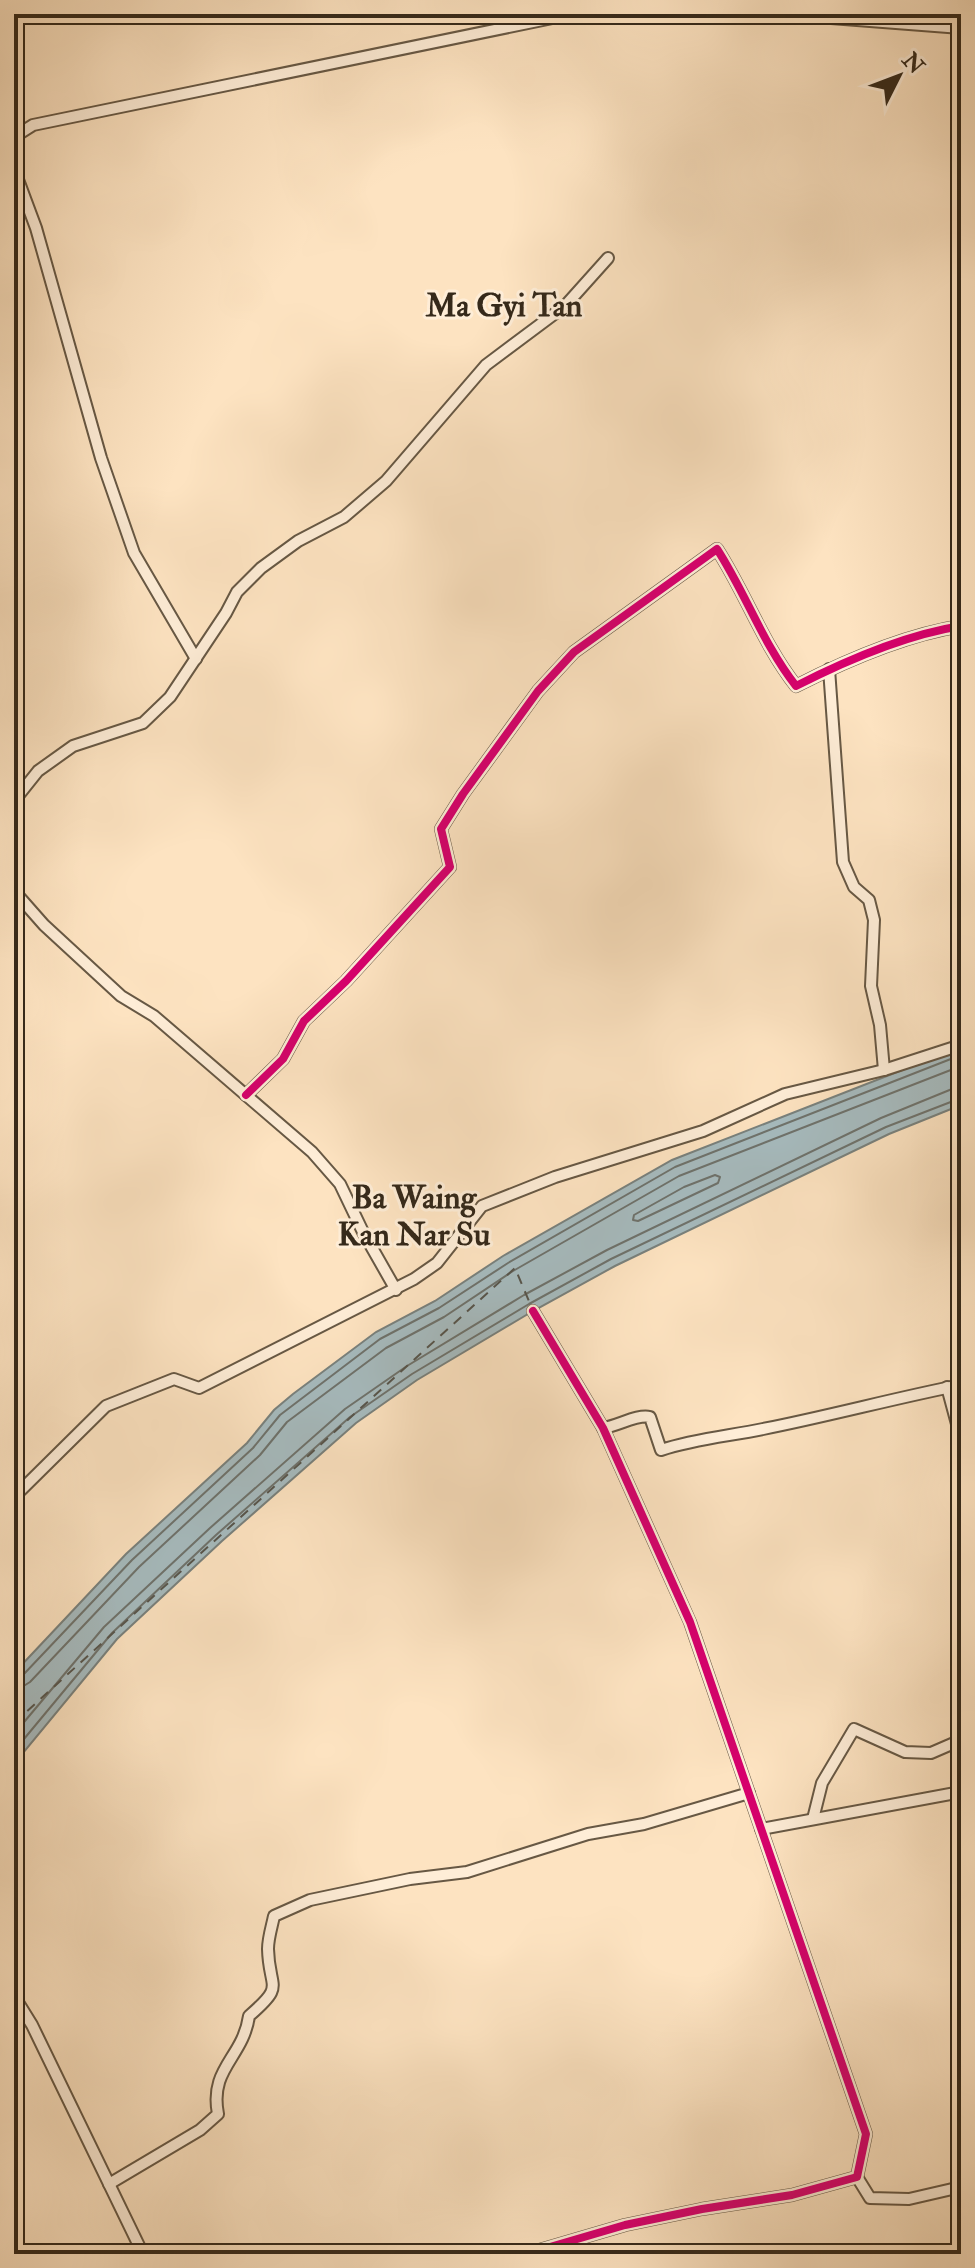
<svg xmlns="http://www.w3.org/2000/svg" width="975" height="2268" font-family="'IM FELL Double Pica',serif">
<rect width="100%" height="100%" fill="#fde3c1"/>
<filter id="stains"><feTurbulence type="fractalNoise" baseFrequency=".0025" numOctaves="4"/><feColorMatrix values="0 0 0 0 .2 0 0 0 0 .09 0 0 0 0 .02 0 0 0 .5 -.17"/></filter>
<radialGradient id="worn" r=".72"><stop offset=".6" stop-color="#630" stop-opacity="0"/><stop offset="1" stop-color="#630" stop-opacity=".3"/></radialGradient>
<!-- water -->
<path fill="#a6bbbf" stroke="#79817d" stroke-width="2" d="M961 1047V1105L889 1134 615 1266 533 1311 417 1380 356 1423 222 1541 117 1639 14 1764 15 1672 126 1554 247 1443 274 1410 293 1394 376 1332 435 1301 503 1256 672 1160Z"/>
<g fill="none" stroke-linecap="round" stroke-linejoin="round">
<!-- shore -->
<g stroke="#6e726c" stroke-width="2">
<path d="M715 1175 720 1177 718 1183 638 1221 633 1220 634 1215 684 1187Z"/>
<path d="M14 1678 23 1675 132 1560 253 1448 280 1415 380 1339 439 1308 508 1263 675 1167 961 1055"/>
<path d="M14 1688 22 1687 30 1682 139 1567 260 1455 287 1422 386 1348 444 1317 513 1271 679 1176 961 1066"/>
<path d="M14 1734 104 1627 210 1528 345 1409 407 1366 524 1295 607 1250 881 1118 952 1089 961 1088"/>
<path d="M14 1751 112 1633 216 1535 350 1417 412 1374 529 1304 611 1259 886 1127 961 1098"/>
</g>
<!-- ferry -->
<path stroke="#57554c" stroke-width="2" stroke-dasharray="10 8" stroke-linecap="butt" d="M14 1723 515 1268 531 1306"/>
<defs>
<g id="street">
<path d="M779 14 961 28"/>
<path d="M14 137 33 125 572 14"/>
<path d="M14 169 36 228 101 458 134 553 196 659"/>
<path d="M829 669 843 862 854 887 869 900 874 920 871 986 880 1025 884 1070"/>
<path d="M14 801 38 771 73 746 143 723 170 697 226 613 237 592 261 568 298 541 344 517 386 481 486 365 565 306 608 258"/>
<path d="M14 891 44 925 121 996 154 1016 312 1152 340 1184 363 1232 396 1290"/>
<path d="M246 1095 283 1059 304 1021 346 981 450 867 441 829 463 794 538 691 574 652 717 549C746 594 763 644 796 686 847 660 904 635 961 626"/>
<path d="M947 1387 961 1439"/>
<path d="M603 1428C618 1426 637 1414 650 1417L661 1450C694 1439 729 1436 763 1429 829 1416 895 1398 961 1385"/>
<path d="M14 1497 106 1406 174 1379 199 1388 414 1279 437 1263 482 1206 555 1177 703 1131 785 1094 884 1070 961 1045"/>
<path d="M813 1819 822 1783 854 1729 905 1752 931 1753 961 1740"/>
<path d="M761 1829 961 1792"/>
<path d="M14 1996 32 2025 143 2254"/>
<path d="M857 2177 870 2198 909 2199 961 2187"/>
<path d="M109 2184 200 2130 218 2114C209 2068 243 2058 249 2016 286 1984 269 1990 268 1949 268 1938 272 1926 274 1916L310 1900 410 1879 467 1872 588 1834 644 1824 749 1793"/>
<path d="M526 2254 625 2225 702 2209 792 2195 857 2177 866 2134 690 1622 603 1428 533 1311"/>
</g>
</defs>
<!-- street casing -->
<use href="#street" stroke="#675844" stroke-width="14"/>
<!-- street -->
<use href="#street" stroke="#feedd7" stroke-width="10"/>
<defs>
<g id="cycleway">
<path d="M246 1095 283 1059 304 1021 346 981 450 867 441 829 463 794 538 691 574 652 717 549C746 594 763 644 796 686 847 660 904 635 961 626"/>
<path d="M526 2254 625 2225 702 2209 792 2195 857 2177 866 2134 690 1622 603 1428 533 1311"/>
</g>
</defs>
<!-- cycleway casing -->
<use href="#cycleway" stroke="#feedd7" stroke-width="13"/>
<!-- cycleway -->
<use href="#cycleway" stroke="#d6006c" stroke-width="8"/>
</g>
<g text-anchor="middle" dominant-baseline="central" stroke-width="6" stroke-linejoin="round" paint-order="stroke">
<!-- quarter labels -->
<g font-size="32" font-weight="bold" fill="#35291a" stroke="#feedd7">
<text x="504" y="306">Ma Gyi Tan</text>
<text x="414" y="1198">Ba Waing<tspan x="414" dy="37">Kan Nar Su</tspan></text>
</g>
</g>
<!-- margin -->
<rect width="975" height="2268" fill="none" stroke="#fde3c1" stroke-width="48"/>
<rect x="16" y="16" width="943" height="2236" fill="none" stroke="#35291a" stroke-width="4"/>
<rect x="24" y="24" width="927" height="2220" fill="none" stroke="#35291a" stroke-width="2"/>
<!-- north arrow -->
<g transform="translate(899 76) rotate(48)" stroke="#feedd7" stroke-width="6" paint-order="stroke">
<path d="M0-6L14 30L0 20L-14 30Z" fill="#35291a"/>
<text y="-12" font-size="22" font-weight="bold" text-anchor="middle" fill="#35291a">N</text>
</g>
<rect width="100%" height="100%" filter="url(#stains)"/>
<rect width="100%" height="100%" fill="url(#worn)"/>
</svg>
